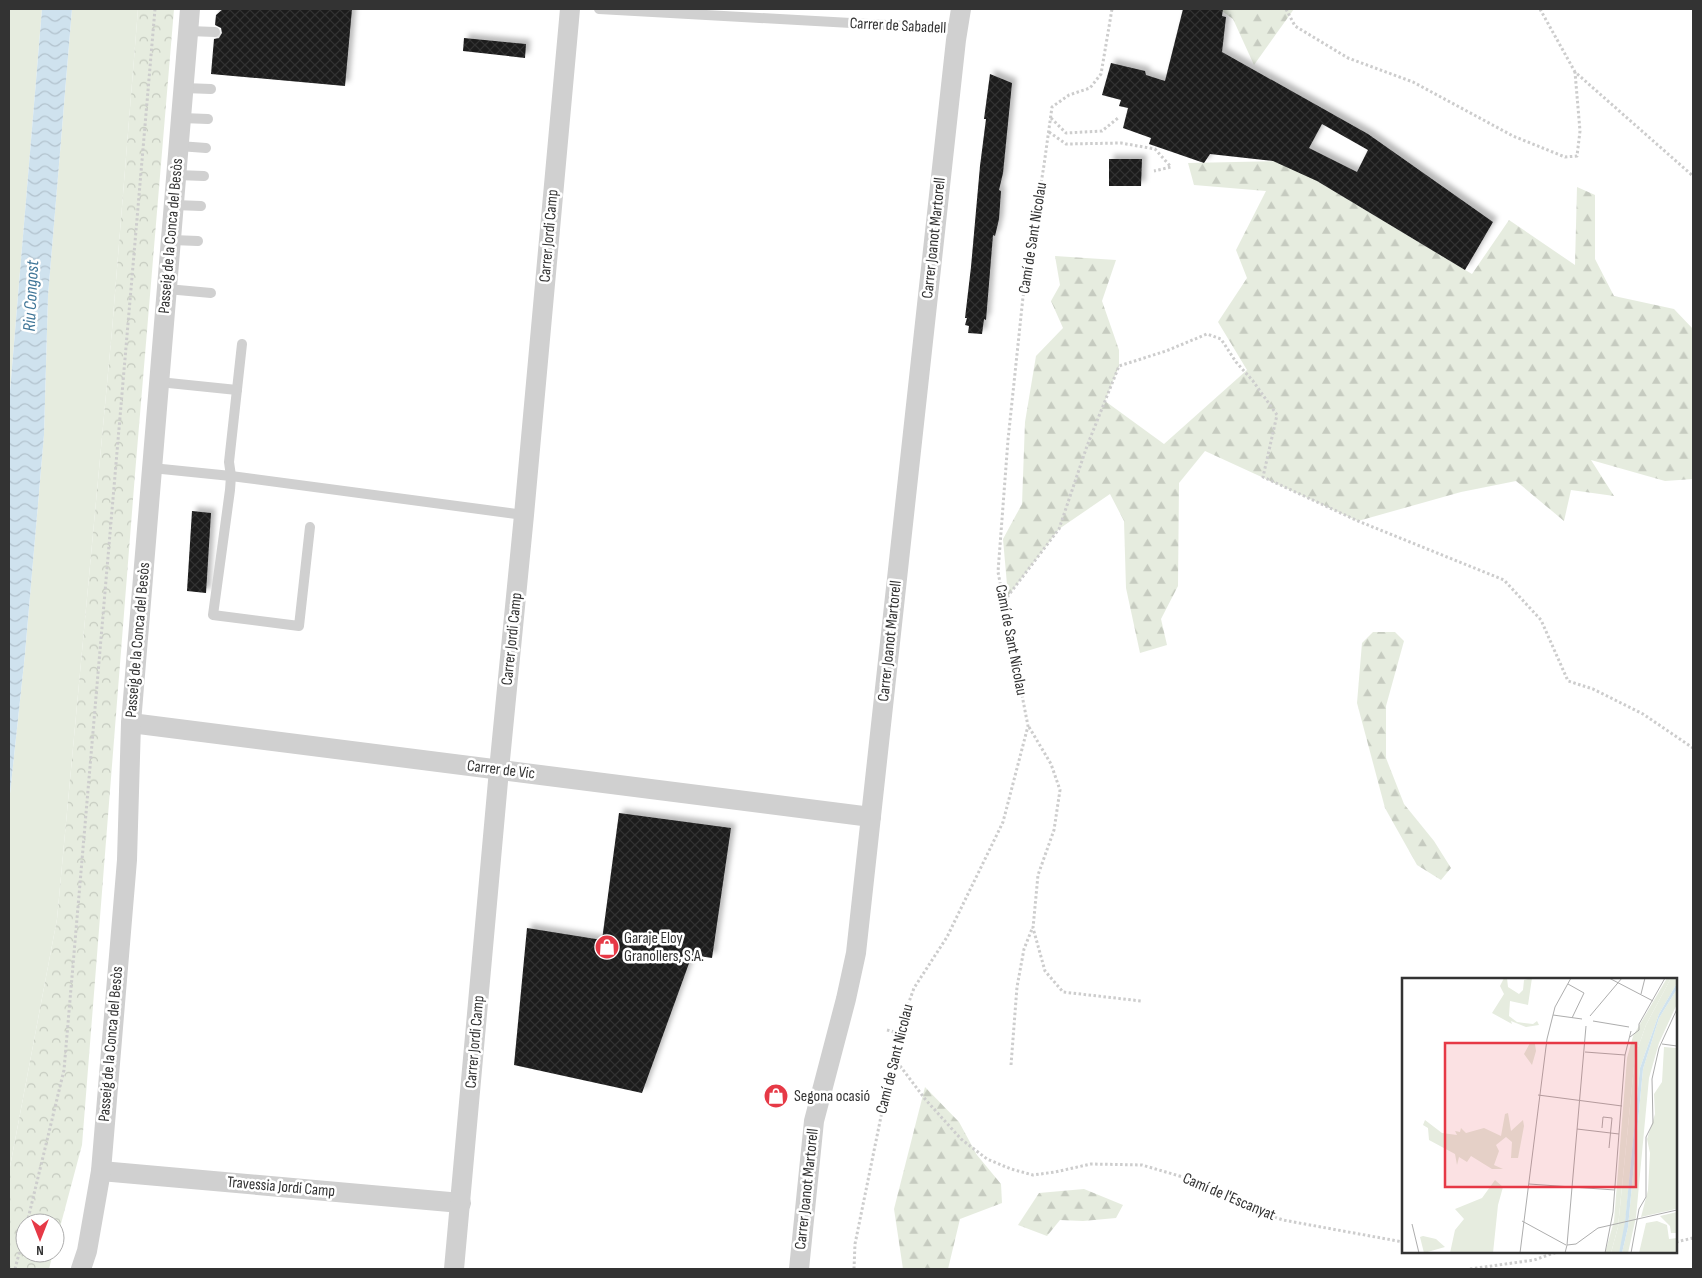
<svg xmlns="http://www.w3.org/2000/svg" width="1702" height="1278" font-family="'Sofia Sans Condensed',sans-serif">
<defs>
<pattern id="forest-firs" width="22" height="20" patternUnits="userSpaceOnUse" patternTransform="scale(1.25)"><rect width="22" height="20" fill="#e6ecdf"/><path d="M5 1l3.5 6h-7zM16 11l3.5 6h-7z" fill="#c6cbc0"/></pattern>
<pattern id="park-crowns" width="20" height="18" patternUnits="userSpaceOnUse" patternTransform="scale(1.25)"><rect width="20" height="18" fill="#e6ecdf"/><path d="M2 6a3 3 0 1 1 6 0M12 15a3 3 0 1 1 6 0" fill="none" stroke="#c6cbc0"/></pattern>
<pattern id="water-waves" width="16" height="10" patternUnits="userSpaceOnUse" patternTransform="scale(1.25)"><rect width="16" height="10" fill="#cfe2ee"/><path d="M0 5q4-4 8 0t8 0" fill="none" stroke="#b2c2cd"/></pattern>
<pattern id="building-cross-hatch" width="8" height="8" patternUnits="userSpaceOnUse" patternTransform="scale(1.25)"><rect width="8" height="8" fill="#1a1a1a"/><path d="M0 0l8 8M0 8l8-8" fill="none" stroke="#333"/></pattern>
<filter id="shadow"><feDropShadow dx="4.5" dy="-4.5" stdDeviation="2.5" flood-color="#0004"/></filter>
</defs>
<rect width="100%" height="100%" fill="#fff"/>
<!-- grass -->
<g fill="#e6ecdf">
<path d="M9 9H42L9 403Z"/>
<path d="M72 9H138L112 330 57 919 9 1172V803L25 654 44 435 48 296Z"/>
</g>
<!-- forest -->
<g fill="url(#forest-firs)">
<path d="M1219 9H1294L1254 65 1233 19Z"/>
<path d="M1284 161 1472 274 1509 220 1575 265 1577 187 1595 195V259L1614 296 1674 309 1693 329V479L1665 481 1591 460 1614 496 1571 490 1564 521 1516 481 1461 492 1358 521 1205 451 1179 483 1178 586 1161 619 1167 645 1140 653 1126 588 1124 521 1110 494 1059 529 1008 596 1003 539 1022 504 1025 422 1036 356 1063 328 1051 301 1060 285 1055 256 1116 260 1102 301 1119 350V366L1105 401 1164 444 1247 370 1218 322 1247 278 1236 250 1266 191 1194 185 1188 163Z"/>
<path d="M1373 632H1395L1404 641 1386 706V758L1404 804 1434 841 1451 868 1441 880 1417 865 1385 808 1357 703 1362 643Z"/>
<path d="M925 1087 959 1122 977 1155 1001 1184 1002 1203 960 1219 948 1269H903L894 1209Z"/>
<path d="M1084 1189 1123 1205 1116 1218 1083 1221 1060 1220 1047 1236 1018 1225 1039 1193Z"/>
</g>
<!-- park -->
<path fill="url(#park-crowns)" d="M138 9H174L135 474 82 1145 55 1246V1223H25V1253H53L49 1269H9V1172L57 919 112 330Z"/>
<!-- water -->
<path fill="url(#water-waves)" d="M42 9H72L48 296 44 435 25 654 9 803V403Z"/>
<!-- building -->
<g fill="url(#building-cross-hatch)" fill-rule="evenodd" filter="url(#shadow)">
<path d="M223 9H352L345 86 211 74 214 39 219 38 222 33 221 28 215 25 216 15Z"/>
<path d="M1183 9H1223L1222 16 1226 17 1222 52 1368 134 1493 222 1465 270 1317 181 1273 161 1210 154 1204 163 1149 144 1151 138 1123 128 1128 108 1119 106 1121 100 1102 95 1111 63 1145 71 1146 75 1165 81ZM1322 124 1368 150 1357 172 1309 148Z"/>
<path d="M464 38 526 44 525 58 463 51Z"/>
<path d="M990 74 1012 83 1003 173 999 190 1001 191 999 219 995 236 993 235 986 320 984 319 982 334 968 333 969 326 965 325 967 318H965L971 267 980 166 986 119H984Z"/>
<path d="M1109 159H1142L1141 186H1109Z"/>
<path d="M192 511 211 513 206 593 187 591Z"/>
<path d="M619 813 731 828 712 958 692 955 642 1093 514 1065 527 928 602 940Z"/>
</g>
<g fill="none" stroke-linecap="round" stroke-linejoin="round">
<!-- path -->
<g stroke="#cdcdcd" stroke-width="3" stroke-dasharray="2.5 2.5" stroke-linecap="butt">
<path d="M1286 9 1295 26 1348 58 1413 82 1513 136 1565 157 1577 156 1580 131 1575 72"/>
<path d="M1540 9 1575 72 1693 176"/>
<path d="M1051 118 1066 133 1102 131 1118 118"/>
<path d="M1049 132 1066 144 1121 143 1155 149 1171 167 1154 171"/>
<path d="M1005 607 1008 596 1059 529 1087 446 1119 366 1166 351 1207 334 1221 339 1236 362 1253 381 1277 415 1263 477 1358 521 1504 580 1541 620 1568 681 1593 689 1643 714 1693 748"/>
<path d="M1029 727 1051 764 1060 790 1054 830 1038 875 1033 928 1045 971 1063 992 1141 1001"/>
<path d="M887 1030 898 1033"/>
<path d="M894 1058 925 1099 961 1139 987 1159 1011 1169 1033 1175 1055 1172 1091 1164 1142 1165 1193 1180 1239 1205 1283 1220 1403 1242"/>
<path d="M1011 1065 1017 987 1024 949 1032 929"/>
<path d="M27 1223 64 1070 155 9"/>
<path d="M1676 1242 1693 1238"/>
<path d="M15 1269 25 1231"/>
<path d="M854 1269 855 1244 898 1033 914 988 947 937 1003 822 1028 726 998 572 1008 440 1023 297 1044 165 1052 107 1069 95 1090 88 1101 74 1112 9"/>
<path d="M1470 1269 1534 1260 1557 1252"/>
</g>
<!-- service -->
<g stroke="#d0d0d0" stroke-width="10">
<path d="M599 9 958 29"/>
<path d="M189 31 215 32"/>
<path d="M184 88 211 89"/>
<path d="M182 118 208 119"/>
<path d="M179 146 206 148"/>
<path d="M177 175 204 176"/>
<path d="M175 205 201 206"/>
<path d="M172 240 198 241"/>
<path d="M167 289 211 293"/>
<path d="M242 344 229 462 231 476 230 490 213 615 299 626 310 527"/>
<path d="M159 382 237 390"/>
<path d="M152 468 231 476 524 515"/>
</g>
<!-- minor -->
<g stroke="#d0d0d0" stroke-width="20">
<path d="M131 723 871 817"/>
<path d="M101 1171 461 1203"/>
<path d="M81 1269 87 1251 101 1171 127 860 131 723 190 9"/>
<path d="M454 1269 499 770 524 515 570 9"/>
<path d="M799 1269 814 1121 846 999 856 953 956 40 961 9"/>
</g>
</g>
<!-- icons -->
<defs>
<symbol id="shop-disc" viewBox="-11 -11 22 22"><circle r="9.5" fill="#e63946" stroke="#fff"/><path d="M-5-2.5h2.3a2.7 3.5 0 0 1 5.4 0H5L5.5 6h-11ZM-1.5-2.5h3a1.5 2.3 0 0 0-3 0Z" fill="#fff"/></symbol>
</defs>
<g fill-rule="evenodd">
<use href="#shop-disc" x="593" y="933" width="28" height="28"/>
<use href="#shop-disc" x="762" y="1082" width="28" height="28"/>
</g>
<g text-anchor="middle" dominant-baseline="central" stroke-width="5" stroke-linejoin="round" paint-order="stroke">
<!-- street labels -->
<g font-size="16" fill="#333" stroke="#fff">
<text transform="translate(898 26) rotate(3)">Carrer de Sabadell</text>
<text transform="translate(171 236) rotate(-85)">Passeig de la Conca del Besòs</text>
<text transform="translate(549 236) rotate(-85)">Carrer Jordi Camp</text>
<text transform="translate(934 238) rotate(-84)">Carrer Joanot Martorell</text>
<text transform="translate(1033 238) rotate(-81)">Camí de Sant Nicolau</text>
<text transform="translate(512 639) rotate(-84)">Carrer Jordi Camp</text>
<text transform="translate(138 640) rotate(-85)">Passeig de la Conca del Besòs</text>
<text transform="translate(1011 640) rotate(79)">Camí de Sant Nicolau</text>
<text transform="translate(890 641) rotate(-84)">Carrer Joanot Martorell</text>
<text transform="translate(501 770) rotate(7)">Carrer de Vic</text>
<text transform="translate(475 1042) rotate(-85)">Carrer Jordi Camp</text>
<text transform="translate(111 1044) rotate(-85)">Passeig de la Conca del Besòs</text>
<text transform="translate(895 1059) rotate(-76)">Camí de Sant Nicolau</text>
<text transform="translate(281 1187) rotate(5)">Travessia Jordi Camp</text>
<text transform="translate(807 1189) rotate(-84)">Carrer Joanot Martorell</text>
<text transform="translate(1229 1197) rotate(23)">Camí de l'Escanyat</text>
</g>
<!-- poi labels -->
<g font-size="16" fill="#333" stroke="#fff" text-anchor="start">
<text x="624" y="938">Garaje Eloy<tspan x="624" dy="18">Granollers, S.A.</tspan></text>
<text x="794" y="1096">Segona ocasió</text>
</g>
<!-- water labels -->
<g font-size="18" font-style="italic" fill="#3f7597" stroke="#fff">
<text transform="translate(31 296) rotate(-87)">Riu Congost</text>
</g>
</g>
<!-- overview -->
<g transform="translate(1402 978)">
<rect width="275" height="275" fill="#fff"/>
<path d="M269 0H275V5L257 36 238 90 222 257 217 275H209L216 249 233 78 244 47ZM275 11V26L257 65 247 100 234 239 226 275H220L226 249 241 91 257 40ZM255 243 265 247 267 261 275 260V275H237L244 245Z" fill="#e6ecdf"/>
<path d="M102 0H105L106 9 117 16 121 12 122 2 130 0 126 27 108 23 107 38 115 44 131 46 135 43 137 47 124 49 109 43 110 46 90 35 102 16 98 8ZM128 65 133 66 134 73 130 87 122 76ZM106 135 109 153 121 142 122 148 116 180H109L110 164 104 159 94 167 97 173 92 187 101 191H90L69 178 65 184 57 179 55 187 53 176 27 162 26 150 21 147 23 142 40 155 55 157 53 153 58 154 59 150 64 155 82 150 99 158 103 136ZM93 202 101 209 96 227 91 275H48L53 252 62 241 53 231 80 220ZM21 258 34 261 43 269 22 275 18 259Z" fill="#e6ecdf"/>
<path d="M265 0H269L244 47 233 78 216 249 209 275H203L212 243 225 80 231 58ZM262 69 274 70V231L239 239 246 212 248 175 245 161 253 136 252 116 260 104ZM275 234V255H269L268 248 258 238Z" fill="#e6ecdf"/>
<path d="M275 5V11L257 40 241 91 226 249 220 275H217L223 244 238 90 257 36Z" fill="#cfe2ee"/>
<path fill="none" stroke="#adadad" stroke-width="1" d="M207 0 251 23M166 6 182 15 170 40M239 16 243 0M151 37 180 41M188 38 220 0M191 43 227 49M228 59 237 52V46L263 0M260 66 275 68M183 74 223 77M136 117 220 128M200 150 201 139 210 140 207 170M175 151 217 156M127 206 213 212M120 243 164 267M10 246 17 275M174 266 196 250 275 232M165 267 184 48M118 275 145 61 153 29 169 0M163 275 165 267 174 266M203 275 211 234 223 77 229 53M229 275 237 231 244 219V159L251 145 250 101 257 70 275 31"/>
<path fill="#e63946" fill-opacity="0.15" stroke="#e63946" stroke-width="2.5" d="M43 65H234V209H43Z"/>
<rect width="275" height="275" fill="none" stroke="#333" stroke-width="2.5"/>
</g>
<!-- border -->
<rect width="1702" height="1278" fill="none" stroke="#333333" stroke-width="20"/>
<!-- north arrow -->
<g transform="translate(40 1238) rotate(180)"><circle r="24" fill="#ffffff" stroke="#adadad"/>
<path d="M0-4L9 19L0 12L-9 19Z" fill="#e63946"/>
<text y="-8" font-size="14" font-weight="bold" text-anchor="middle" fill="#333333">N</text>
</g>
</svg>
